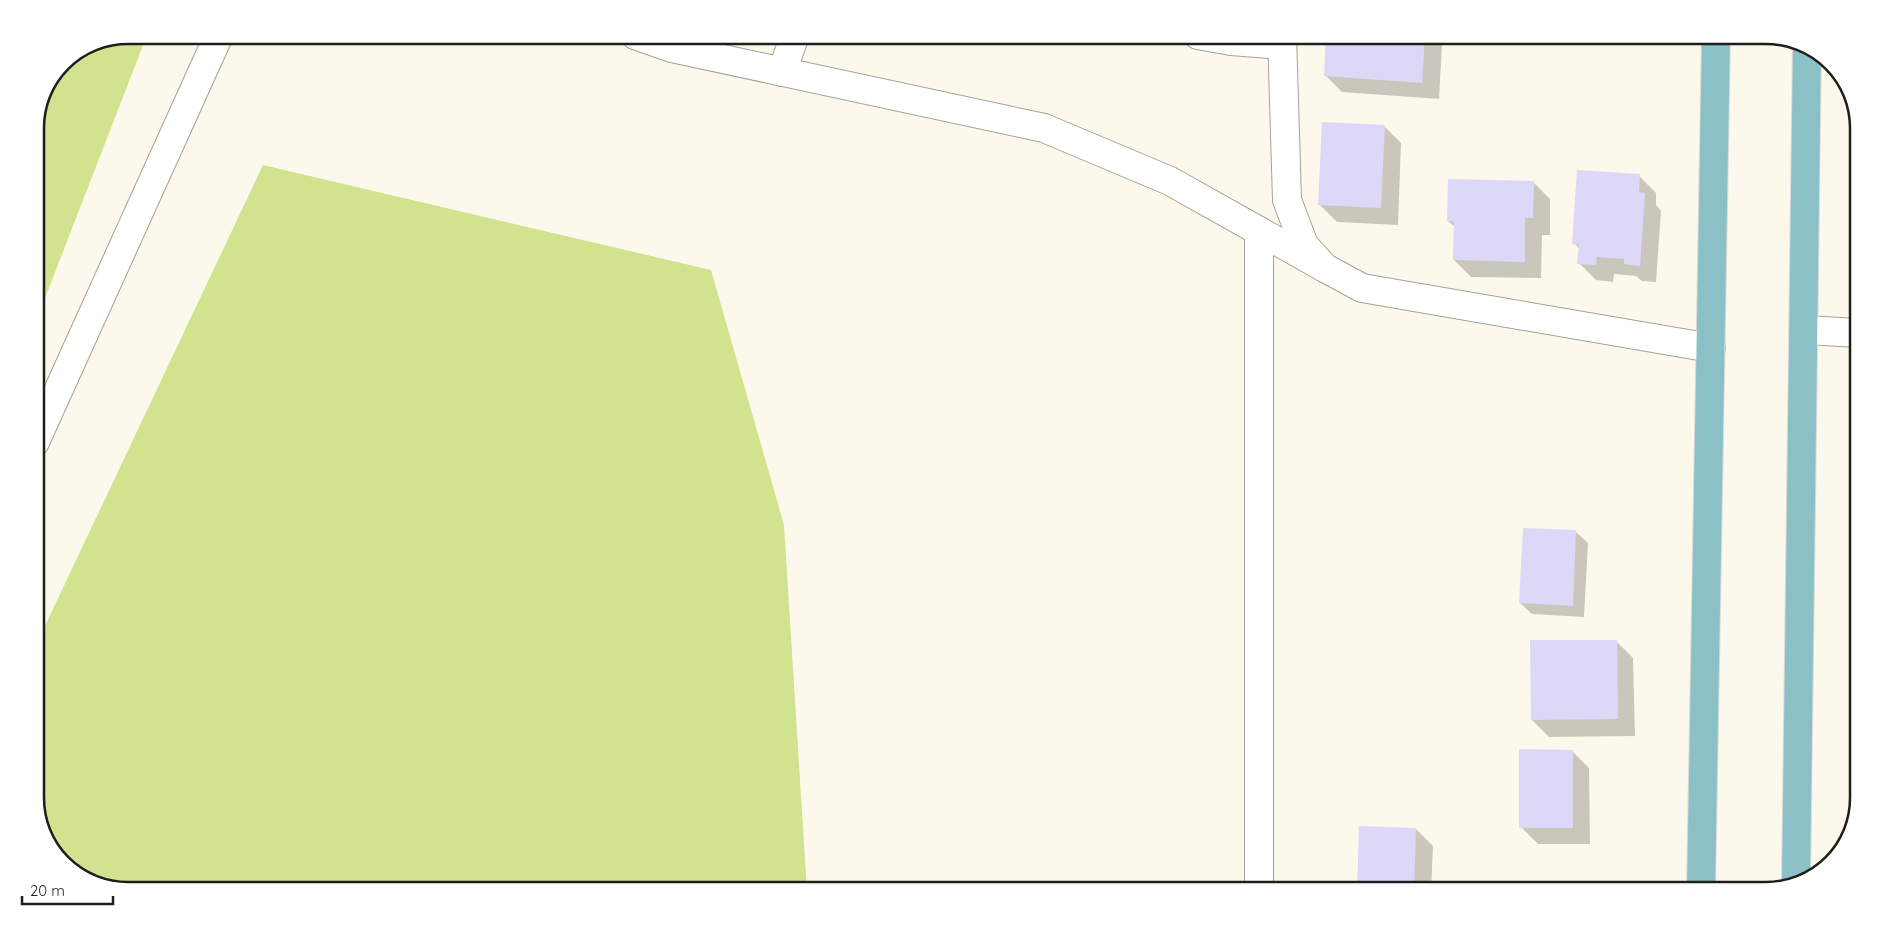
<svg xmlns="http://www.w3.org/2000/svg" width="1894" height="926" font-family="Quicksand,sans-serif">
<rect width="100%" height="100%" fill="#fcf9ec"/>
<!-- green -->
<g fill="#d2e390">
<path d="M128 35H147L35 324V122L62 62 92 42Z"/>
<path d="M263 165 711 270 784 525 807 891H128L87 882 51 850 35 805V647Z"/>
</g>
<!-- shadow -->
<g fill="#0003">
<path d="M706 35H731L728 44Z"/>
<path d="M1328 35H1432L1442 45 1439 99 1342 92 1325 75Z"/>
<path d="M1384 126 1401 143 1398 225 1337 222 1320 205Z"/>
<path d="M1639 176 1656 193V205L1661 211 1656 282 1642 281 1636 276 1614 274 1613 282 1596 280 1579 263 1580 249 1574 243Z"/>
<path d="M1533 182 1550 199V235H1542L1541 278 1471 277 1454 260 1455 227 1448 221Z"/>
<path d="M1576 532 1588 543 1584 617 1532 614 1520 603Z"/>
<path d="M1616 641 1633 658 1635 736 1549 737 1532 720Z"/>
<path d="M1572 751 1589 768 1590 844H1538L1521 827Z"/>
<path d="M1416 829 1433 846 1431 891H1358Z"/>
</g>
<!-- building -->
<g fill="#ddd7f8">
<path d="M1326 35H1425L1422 83 1324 76Z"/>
<path d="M1322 122 1385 125 1381 208 1318 205Z"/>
<path d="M1577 170 1640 174 1639 192 1645 193 1640 266 1624 264V259L1597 257 1596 265 1577 264 1579 244H1572Z"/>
<path d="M1448 179 1534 181 1533 218H1525V262L1453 260 1454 222 1447 221Z"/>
<path d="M1523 528 1576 530 1573 606 1519 603Z"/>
<path d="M1530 640H1617L1618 719 1531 720Z"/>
<path d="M1519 749 1573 750V828H1519Z"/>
<path d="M1359 826 1416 828 1414 891H1357Z"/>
</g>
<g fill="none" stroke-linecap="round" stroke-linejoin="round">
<defs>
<g id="minor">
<path d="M635 35 672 48 1044 128 1170 181 1325 268"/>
<path d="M1198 35 1231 41 1282 45"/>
<path d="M1282 35 1287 200 1304 245 1325 268 1362 288 1711 348"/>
<path d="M782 72 795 35"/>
<path d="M1805 330 1859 333"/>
<path d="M35 442 219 35"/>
<path d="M1259 891V231"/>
</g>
<g id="primary">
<path d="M1796 882 1807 44"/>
<path d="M1701 891 1716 35"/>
</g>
</defs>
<!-- minor casing -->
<use href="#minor" stroke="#a4a295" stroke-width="30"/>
<!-- primary casing -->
<use href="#primary" stroke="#dbdbda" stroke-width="30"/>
<!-- minor -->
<use href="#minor" stroke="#fff" stroke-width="28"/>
<!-- primary -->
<use href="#primary" stroke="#8bc0c6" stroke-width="28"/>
</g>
<!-- crop -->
<path d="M0 0H1894V926H0ZM128 44H1766A84 84 0 0 1 1850 128V798A84 84 0 0 1 1766 882H128A84 84 0 0 1 44 798V128A84 84 0 0 1 128 44Z" fill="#fff" fill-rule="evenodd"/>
<path fill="none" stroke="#1f1e1a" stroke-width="2.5" d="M128 44H1766A84 84 0 0 1 1850 128V798A84 84 0 0 1 1766 882H128A84 84 0 0 1 44 798V128A84 84 0 0 1 128 44Z"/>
<!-- scale -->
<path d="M22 896v8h91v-8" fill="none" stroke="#1f1e1a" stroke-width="2.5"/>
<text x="30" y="896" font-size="15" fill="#1f1e1a" stroke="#ffffff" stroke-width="4" paint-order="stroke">20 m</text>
</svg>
